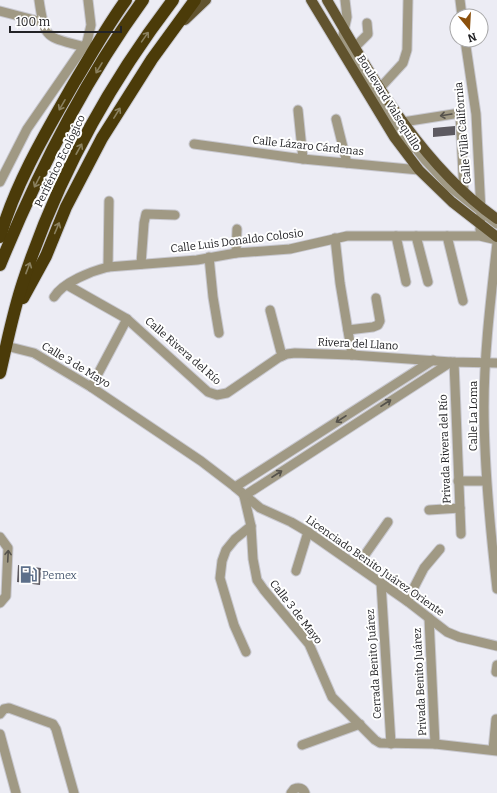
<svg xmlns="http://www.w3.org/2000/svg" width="497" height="793" font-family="Bitter,serif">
<rect width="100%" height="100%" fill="#ececf4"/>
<!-- building -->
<g fill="#5d5a61">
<path d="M455 126V135L433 137V128Z"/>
<path d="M18 565 41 568 40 585 17 582Z"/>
</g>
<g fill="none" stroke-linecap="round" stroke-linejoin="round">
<defs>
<g id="minor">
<path d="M39 0C45 41 46 36 84 47"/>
<path d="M345 0 347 17 343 35 345 42 374 92 384 113 409 150"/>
<path d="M460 0 462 16"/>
<path d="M0 11 42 22"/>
<path d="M465 40 476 114 481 212 480 230"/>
<path d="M355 47 368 34 367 23"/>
<path d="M374 92 380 88 403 63 407 50 408 0"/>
<path d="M298 110 303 159"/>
<path d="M336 119 347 163"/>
<path d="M403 122 460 113 464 194"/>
<path d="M407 137 425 160 450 187 497 224"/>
<path d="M194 144 303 159 419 170"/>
<path d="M0 182 27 129 87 42 91 25 88 0"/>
<path d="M396 236 406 282"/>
<path d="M416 236 428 282"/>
<path d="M447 236 463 301"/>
<path d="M335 238 340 283 352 355"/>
<path d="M497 243C491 297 484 352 484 407 484 468 490 528 497 589"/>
<path d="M236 253 237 229"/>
<path d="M209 257 213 297 219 333"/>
<path d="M141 264 144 223 146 214 175 215"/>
<path d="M108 267 109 201"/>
<path d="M67 285 127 319 208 392 217 395 227 393 278 358 287 354 295 353 352 355 451 362 497 363"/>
<path d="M54 297C63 282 92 271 108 267L197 260 236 253 290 249 347 236H480L497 240"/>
<path d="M270 310 282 356"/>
<path d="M348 330 373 327 378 325 380 321 376 298"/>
<path d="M6 346 34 353 91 387 201 461 235 487 260 508 291 522 308 532 407 601 447 632 459 637 497 646"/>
<path d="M454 362 461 534"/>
<path d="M91 387 127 319"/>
<path d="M458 481H486"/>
<path d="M235 487 433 360"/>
<path d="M244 496 251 526 253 559 257 580 264 590 309 644 332 697 375 740 380 743 435 744 497 751"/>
<path d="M244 496 451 362"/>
<path d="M429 510 460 508"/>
<path d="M0 537 8 548 6 596 0 603"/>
<path d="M357 566 388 522"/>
<path d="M296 571 308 532"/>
<path d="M381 583 391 744"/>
<path d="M407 601 424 568 440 549"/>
<path d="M429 618 435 744"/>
<path d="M246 652 234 625 220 578 222 561 226 550 235 539 251 526"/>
<path d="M496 672 497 665"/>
<path d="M0 714 4 709 9 708 53 724 56 729 74 793"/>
<path d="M0 734 16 793"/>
<path d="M302 745 360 724"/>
<path d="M493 750 496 719"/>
<path d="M291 793 294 789C299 787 303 788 305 793"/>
</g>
<g id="major">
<path d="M311 0 394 137 419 170 452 202 497 237"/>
<path d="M327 0C373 79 421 165 497 219"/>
<path d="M185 20 206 0"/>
</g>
<g id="highway">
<path d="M0 237C16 182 46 132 74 83 91 55 107 26 126 0"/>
<path d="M0 265C38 172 84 81 143 0"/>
<path d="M23 298 46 256 66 207 102 138 152 59 195 0"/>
<path d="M0 373C7 343 13 312 23 282 56 181 108 85 173 0"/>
</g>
</defs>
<!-- minor casing -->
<use href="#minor" stroke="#c8c8cf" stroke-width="11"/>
<!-- major casing -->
<use href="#major" stroke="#c8c8cf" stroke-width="12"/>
<!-- highway casing -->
<use href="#highway" stroke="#c8c8cf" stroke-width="14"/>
<!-- minor -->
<use href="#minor" stroke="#a09984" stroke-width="9"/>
<!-- major -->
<use href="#major" stroke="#61532e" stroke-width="10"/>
<!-- highway -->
<use href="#highway" stroke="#4b3b09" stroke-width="12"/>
</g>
<!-- one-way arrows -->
<defs><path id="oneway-shaft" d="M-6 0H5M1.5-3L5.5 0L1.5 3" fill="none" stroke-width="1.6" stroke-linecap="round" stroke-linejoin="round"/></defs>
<g stroke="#8a805f">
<use href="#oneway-shaft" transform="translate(145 37) rotate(-55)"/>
<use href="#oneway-shaft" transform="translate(99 68) rotate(121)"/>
<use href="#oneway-shaft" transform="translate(62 105) rotate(120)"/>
<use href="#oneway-shaft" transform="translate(117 113) rotate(-58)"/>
<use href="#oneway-shaft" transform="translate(79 149) rotate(-61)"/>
<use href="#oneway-shaft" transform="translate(37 182) rotate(117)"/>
<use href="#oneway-shaft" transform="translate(57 228) rotate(-67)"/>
<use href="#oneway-shaft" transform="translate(28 268) rotate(-69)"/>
</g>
<g stroke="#55524c">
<use href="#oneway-shaft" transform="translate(446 115) rotate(171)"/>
<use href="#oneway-shaft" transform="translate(386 403) rotate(-33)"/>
<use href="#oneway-shaft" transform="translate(341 419) rotate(147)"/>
<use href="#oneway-shaft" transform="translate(277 474) rotate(-33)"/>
<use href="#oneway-shaft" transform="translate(8 556) rotate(-87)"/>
</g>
<!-- icons -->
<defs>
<symbol id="fuel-bare" viewBox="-9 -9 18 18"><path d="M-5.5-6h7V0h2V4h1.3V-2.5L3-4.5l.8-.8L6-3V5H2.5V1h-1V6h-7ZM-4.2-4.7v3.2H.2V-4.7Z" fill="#5c6f8a" stroke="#fff" stroke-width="2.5" paint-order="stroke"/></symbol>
</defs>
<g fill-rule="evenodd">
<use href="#fuel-bare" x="16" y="562" width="25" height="25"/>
</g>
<g text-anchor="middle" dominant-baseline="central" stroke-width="4" stroke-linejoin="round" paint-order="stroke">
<!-- street labels -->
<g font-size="11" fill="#232326" stroke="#fff">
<text transform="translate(389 103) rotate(58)">Boulevard Valsequillo</text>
<text transform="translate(463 133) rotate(-95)">Calle Villa California</text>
<text transform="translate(308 146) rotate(6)">Calle Lázaro Cárdenas</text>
<text transform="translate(60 161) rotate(-64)">Periférico Ecológico</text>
<text transform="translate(237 241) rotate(-7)">Calle Luis Donaldo Colosio</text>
<text transform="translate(358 344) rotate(3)">Rivera del Llano</text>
<text transform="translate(183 351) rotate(41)">Calle Rivera del Río</text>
<text transform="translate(76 365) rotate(31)">Calle 3 de Mayo</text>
<text transform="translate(473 416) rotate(-90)">Calle La Loma</text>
<text transform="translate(445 449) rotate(-92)">Privada Rivera del Río</text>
<text transform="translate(375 566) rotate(35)">Licenciado Benito Juárez Oriente</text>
<text transform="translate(296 612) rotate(52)">Calle 3 de Mayo</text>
<text transform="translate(374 664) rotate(-94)">Cerrada Benito Juárez</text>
<text transform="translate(420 682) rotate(-93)">Privada Benito Juárez</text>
</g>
<!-- service labels -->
<g font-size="11" fill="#4e5e75" stroke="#fff" text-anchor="start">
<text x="42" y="575">Pemex</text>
</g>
</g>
<!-- north arrow -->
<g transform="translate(469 28) rotate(162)"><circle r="19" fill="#ffffff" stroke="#a7a7a8"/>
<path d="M0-3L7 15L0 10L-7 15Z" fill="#8b500c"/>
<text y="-6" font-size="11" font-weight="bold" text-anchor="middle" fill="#232326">N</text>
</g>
<!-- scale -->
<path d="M10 26v6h111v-6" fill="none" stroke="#232326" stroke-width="2"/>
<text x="16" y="26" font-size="12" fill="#232326" stroke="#ffffff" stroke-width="3" paint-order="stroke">100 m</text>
</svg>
